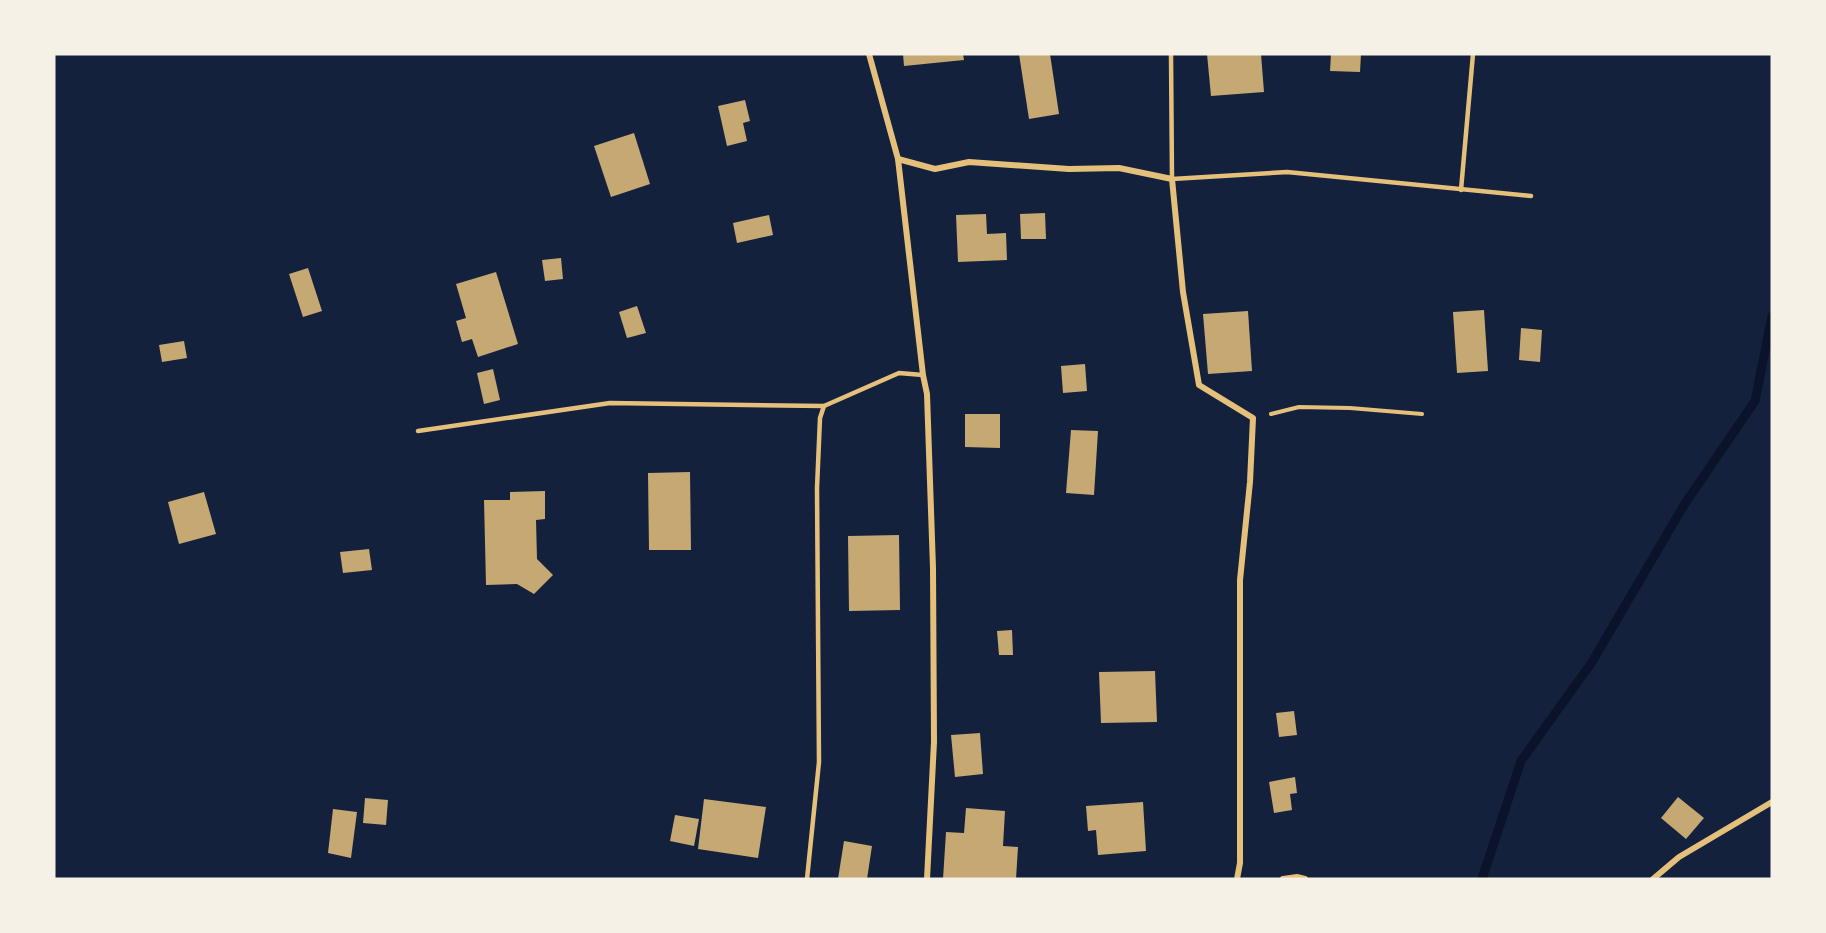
<svg xmlns="http://www.w3.org/2000/svg" width="1826" height="933" font-family="Barlow,sans-serif">
<rect width="100%" height="100%" fill="#14213d"/>
<g fill="none" stroke-linecap="round" stroke-linejoin="round">
<!-- stream -->
<path stroke="#0b132b" stroke-width="9" d="M1482 879 1521 761 1592 662 1684 505 1755 401 1772 316"/>
</g>
<!-- building -->
<g fill="#c6a872">
<path d="M903 54H963L964 60 904 66Z"/>
<path d="M1019 54H1050L1059 114 1029 119Z"/>
<path d="M1207 54H1261L1264 92 1211 96Z"/>
<path d="M1331 54H1361L1360 72 1330 71Z"/>
<path d="M745 100 750 121 743 123 747 141 727 146 718 106Z"/>
<path d="M634 133 650 184 611 197 594 146Z"/>
<path d="M1045 213 1046 239H1021L1020 214Z"/>
<path d="M986 214 987 234 1006 233 1007 260 958 262 956 215Z"/>
<path d="M769 215 773 235 737 243 733 223Z"/>
<path d="M561 258 563 279 545 281 542 260Z"/>
<path d="M308 268 322 311 303 317 289 274Z"/>
<path d="M496 272 518 344 478 357 472 339 462 342 456 321 466 318 456 284Z"/>
<path d="M637 306 646 333 627 338 619 312Z"/>
<path d="M1484 310 1488 371 1457 373 1453 312Z"/>
<path d="M1248 311 1252 371 1208 374 1203 314Z"/>
<path d="M1521 328 1542 330 1540 362 1519 360Z"/>
<path d="M184 341 187 358 162 362 159 345Z"/>
<path d="M1085 364 1087 391 1063 393 1061 366Z"/>
<path d="M493 369 500 400 484 404 477 373Z"/>
<path d="M965 414H1000V448L965 447Z"/>
<path d="M1071 430 1098 431 1094 495 1066 493Z"/>
<path d="M690 472 691 550H649L648 473Z"/>
<path d="M545 491V519L536 520 537 559 553 575 534 594 517 584 486 585 484 500H510V492Z"/>
<path d="M204 492 216 534 179 544 168 502Z"/>
<path d="M899 535 900 610 849 611 848 536Z"/>
<path d="M369 549 372 570 343 573 340 552Z"/>
<path d="M1012 630 1013 655H999L997 631Z"/>
<path d="M1155 671 1157 722 1101 723 1099 672Z"/>
<path d="M1294 711 1297 735 1279 737 1276 713Z"/>
<path d="M980 733 983 774 955 777 951 735Z"/>
<path d="M1295 777 1297 793 1290 794 1292 810 1274 813 1269 782Z"/>
<path d="M1678 797 1704 818 1686 839 1661 818Z"/>
<path d="M365 798 388 800 386 825 363 823Z"/>
<path d="M704 799 766 807 758 858 698 849Z"/>
<path d="M1143 802 1146 851 1098 855 1096 830 1088 831 1086 806Z"/>
<path d="M966 808 1005 811 1003 846 1018 847 1016 879H943L946 832 964 833Z"/>
<path d="M333 809 357 812 351 858 328 853Z"/>
<path d="M675 815 699 819 694 846 670 841Z"/>
<path d="M844 841 872 846 867 879H838Z"/>
</g>
<g fill="none" stroke-linecap="round" stroke-linejoin="round">
<!-- path -->
<path stroke="#e5c07b" stroke-width="4" d="M1271 414 1299 407 1350 408 1422 414"/>
<!-- service -->
<g stroke="#e5c07b" stroke-width="4.5">
<path d="M1171 54 1172 179 1287 172 1531 196"/>
<path d="M1461 190 1473 54"/>
<path d="M418 431 610 403 824 406 899 373 923 375"/>
<path d="M807 879 819 762 817 488 820 418 824 406"/>
</g>
<!-- minor -->
<g stroke="#e5c07b" stroke-width="6">
<path d="M869 54 898 159 923 375 927 394 933 568 934 742 927 879"/>
<path d="M898 159 935 169 969 162 1069 169 1119 168 1172 179 1183 292 1199 385 1253 418 1250 482 1240 580V863L1237 879"/>
<path d="M1283 879 1297 877 1305 879"/>
<path d="M1653 879 1679 857 1772 802"/>
</g>
</g>
<!-- border -->
<rect width="1826" height="933" fill="none" stroke="#f6f1e7" stroke-width="111"/>
</svg>
